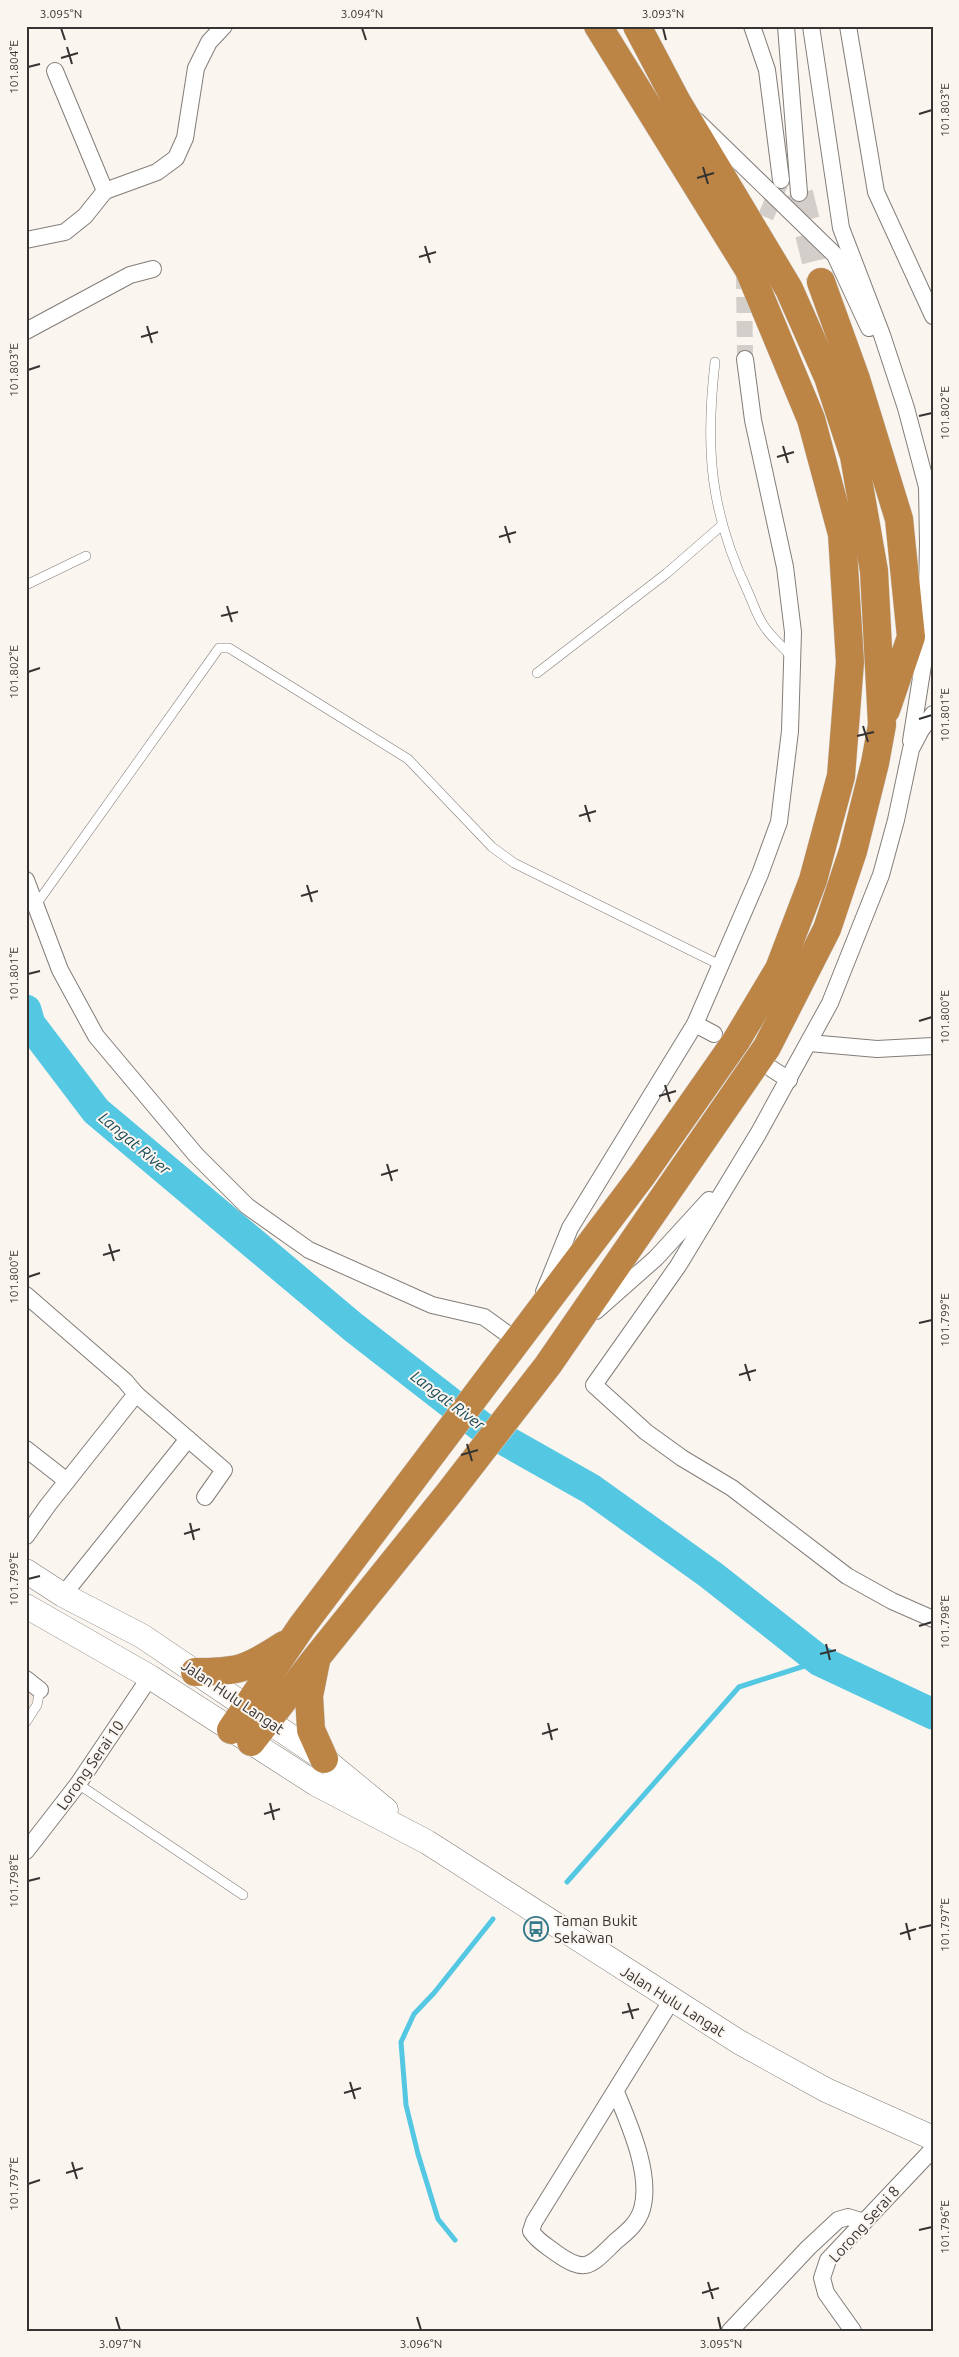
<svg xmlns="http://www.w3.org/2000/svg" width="959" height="2357" font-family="Ubuntu,sans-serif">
<rect width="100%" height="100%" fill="#fbf5f0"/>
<!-- built -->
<path fill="#f3e8dd" d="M26 1687 35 1693 31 1706 26 1714Z"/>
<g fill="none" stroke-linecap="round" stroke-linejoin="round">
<!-- stream -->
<g stroke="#54c7e2" stroke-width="5">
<path d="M567 1882 739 1687 820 1661"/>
<path d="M455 2240 438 2219 418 2154 406 2105 401 2042 414 2014 434 1993 493 1919"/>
</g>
<!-- river -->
<path stroke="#54c7e2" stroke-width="31" d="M26 1010 30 1024 96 1111 353 1327 483 1428 591 1489 711 1575 820 1661 933 1714"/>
<!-- minor-tunnel -->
<g stroke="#d4ceca" stroke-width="16" stroke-dasharray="16 8" stroke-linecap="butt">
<path d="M756 239 780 184"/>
<path d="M744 273 745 359"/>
</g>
<!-- motorway-tunnel -->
<path stroke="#d4ceca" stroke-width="28" stroke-dasharray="28 14" stroke-linecap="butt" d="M799 193 821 282"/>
<defs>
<g id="service">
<path d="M715 362C705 449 710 512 748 592 753 603 757 616 764 626 771 637 783 647 792 657"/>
<path d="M26 585 86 556"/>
<path d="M537 673 667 573 721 526"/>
<path d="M35 906 219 648H229L408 759 492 847 514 863 722 966"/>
<path d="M26 1722 37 1705 40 1690"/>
<path d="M78 1784 243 1895"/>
</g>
<g id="minor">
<path d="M752 26 767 70 781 180"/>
<path d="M786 26 799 193"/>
<path d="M811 26 841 228 882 335 906 408 927 487 928 543 926 646 911 741"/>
<path d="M848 26 876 192 933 316"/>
<path d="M55 71 105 191"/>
<path d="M697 121 835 255 869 328"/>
<path d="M26 240 65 232 85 216 105 191 157 172 176 158 185 138 196 68 209 42 224 26"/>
<path d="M26 331 130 275 153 269"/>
<path d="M933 714 921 730 911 749 896 820 881 875 830 1003 758 1134 678 1266 594 1385 646 1432 682 1458 732 1488 847 1576 892 1601 933 1619"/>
<path d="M26 880 60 970 96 1036 196 1155 247 1206 309 1250 432 1305 484 1317 517 1341"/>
<path d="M695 1024 714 1034"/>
<path d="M809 1043 877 1049 933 1046"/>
<path d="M772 1069 789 1080"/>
<path d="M544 1292 570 1228 695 1024 760 874 779 822 790 731 793 632 785 567 753 420 745 359"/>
<path d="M26 1295 125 1381 136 1394 48 1505 26 1536"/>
<path d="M596 1311 656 1258 709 1200"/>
<path d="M136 1394 224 1470 205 1497"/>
<path d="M26 1449 67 1481"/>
<path d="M63 1595 188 1439"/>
<path d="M26 1679 40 1690"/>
<path d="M26 1851 78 1784 150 1677"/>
<path d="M616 2092C629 2124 652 2174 642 2209 638 2223 627 2232 616 2241 591 2265 587 2275 556 2253 547 2246 537 2241 531 2231L534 2222 671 2001"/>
<path d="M730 2331 808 2248 838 2220 848 2217 864 2222"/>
<path d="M853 2331 826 2293 822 2278 828 2260 933 2149"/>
</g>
<g id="secondary">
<path d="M26 1571 63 1595 142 1636 324 1759 386 1810"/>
<path d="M26 1606 150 1677 316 1784 427 1842 739 2042 826 2090 933 2138"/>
</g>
<g id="motorway">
<path d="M821 282 856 379 899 519 911 637 886 710"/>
<path d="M316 1661 309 1696 311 1730 324 1759"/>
<path d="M195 1672C239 1672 247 1669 284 1645"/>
<path d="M231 1730 302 1626 643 1174 736 1041 779 969 813 880 841 776 850 662 842 534 811 419 749 270 598 26"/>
<path d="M251 1742 317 1657 449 1493 548 1365 767 1047 827 929 853 851 875 763 882 725 874 571 854 456 828 377 789 289 677 102 637 26"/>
</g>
</defs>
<!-- service casing -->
<use href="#service" stroke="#827d78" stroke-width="10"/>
<!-- minor casing -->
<use href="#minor" stroke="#827d78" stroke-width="18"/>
<!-- secondary casing -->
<use href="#secondary" stroke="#827d78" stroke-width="25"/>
<!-- motorway casing -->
<use href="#motorway" stroke="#d3d2d2" stroke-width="29"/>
<!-- service -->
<use href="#service" stroke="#fff" stroke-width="9"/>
<!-- minor -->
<use href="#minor" stroke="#fff" stroke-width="16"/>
<!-- secondary -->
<use href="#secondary" stroke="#fff" stroke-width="24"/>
<!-- motorway -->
<use href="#motorway" stroke="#bc8546" stroke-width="28"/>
</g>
<!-- ticks -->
<path fill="none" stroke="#363432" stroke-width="2" d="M61 28 65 40M362 28 366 40M663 28 666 40M67 47 72 64M61 58 78 53M28 67 40 64M919 114 932 110M703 167 708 184M697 178 714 173M425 246 430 263M419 257 436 252M147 326 152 343M141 337 158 332M28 370 40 366M919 416 932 413M783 446 788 463M777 457 794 452M505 526 510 543M499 537 516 532M227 606 232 622M221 616 238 612M28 672 40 668M919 719 932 715M863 726 868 742M857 736 874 732M585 805 590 822M579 816 596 811M307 885 312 902M301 896 318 891M28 974 40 971M919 1021 932 1017M665 1085 670 1102M659 1096 676 1091M387 1164 392 1181M381 1175 398 1170M109 1244 114 1261M103 1255 120 1250M28 1277 40 1273M919 1323 932 1320M745 1364 750 1381M739 1375 756 1370M467 1444 472 1461M461 1455 478 1450M190 1523 194 1540M184 1534 200 1529M28 1579 40 1576M919 1626 932 1622M826 1644 830 1660M820 1654 836 1650M548 1723 552 1740M542 1734 558 1729M270 1803 274 1820M264 1814 280 1809M28 1881 40 1878M906 1923 910 1940M919 1928 932 1925M900 1934 916 1929M628 2003 633 2019M622 2013 639 2009M350 2082 355 2099M344 2093 361 2088M72 2162 77 2179M66 2173 83 2168M28 2184 40 2180M919 2230 932 2227M708 2282 713 2299M702 2293 719 2288M116 2317 120 2330M417 2317 421 2330M718 2317 721 2330"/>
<!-- icons -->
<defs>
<symbol id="bus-ring" viewBox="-11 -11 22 22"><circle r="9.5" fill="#fbf5f0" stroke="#36798a" stroke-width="1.5"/><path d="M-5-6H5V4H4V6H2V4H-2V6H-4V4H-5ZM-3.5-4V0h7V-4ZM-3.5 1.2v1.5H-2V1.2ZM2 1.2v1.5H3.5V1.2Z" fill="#36798a"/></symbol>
</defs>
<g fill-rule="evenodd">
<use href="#bus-ring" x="522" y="1915" width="28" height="28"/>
</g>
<g text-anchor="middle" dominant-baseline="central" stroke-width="4" stroke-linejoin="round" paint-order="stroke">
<!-- street labels -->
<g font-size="15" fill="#363432" stroke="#fbf5f0">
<text transform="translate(233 1697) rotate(34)">Jalan Hulu Langat</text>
<text transform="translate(90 1765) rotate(-55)">Lorong Serai 10</text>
<text transform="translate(673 2001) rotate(32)">Jalan Hulu Langat</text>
<text transform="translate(864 2224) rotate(-48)">Lorong Serai 8</text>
</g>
<!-- poi labels -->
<g font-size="15" fill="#363432" stroke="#fbf5f0" text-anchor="start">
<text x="554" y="1920">Taman Bukit<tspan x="554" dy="17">Sekawan</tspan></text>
</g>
<!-- water labels -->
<g font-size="16" font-style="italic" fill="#1c4d59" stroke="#fbf5f0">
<text transform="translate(135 1143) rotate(40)">Langat River</text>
<text transform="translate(448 1400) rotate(37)">Langat River</text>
</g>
</g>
<!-- border -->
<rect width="959" height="2357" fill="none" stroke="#fbf5f0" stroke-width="55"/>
<rect x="28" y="28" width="904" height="2302" fill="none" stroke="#363432" stroke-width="2"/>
<g font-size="12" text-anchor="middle" fill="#363432">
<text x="61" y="18">3.095°N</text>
<text x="362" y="18">3.094°N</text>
<text x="663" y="18">3.093°N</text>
<text transform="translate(14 67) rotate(-90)" y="4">101.804°E</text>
<text transform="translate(945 110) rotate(-90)" y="4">101.803°E</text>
<text transform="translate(14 370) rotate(-90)" y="4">101.803°E</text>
<text transform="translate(945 413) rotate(-90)" y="4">101.802°E</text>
<text transform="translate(14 672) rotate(-90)" y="4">101.802°E</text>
<text transform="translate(945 715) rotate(-90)" y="4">101.801°E</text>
<text transform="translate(14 974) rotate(-90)" y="4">101.801°E</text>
<text transform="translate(945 1017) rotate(-90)" y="4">101.800°E</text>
<text transform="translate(14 1277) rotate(-90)" y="4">101.800°E</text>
<text transform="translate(945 1320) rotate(-90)" y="4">101.799°E</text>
<text transform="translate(14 1579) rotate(-90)" y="4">101.799°E</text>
<text transform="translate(945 1622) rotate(-90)" y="4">101.798°E</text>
<text transform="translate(14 1881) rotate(-90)" y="4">101.798°E</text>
<text transform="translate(945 1925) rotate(-90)" y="4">101.797°E</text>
<text transform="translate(14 2184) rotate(-90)" y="4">101.797°E</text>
<text transform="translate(945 2227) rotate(-90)" y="4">101.796°E</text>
<text x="120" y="2348">3.097°N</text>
<text x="421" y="2348">3.096°N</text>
<text x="721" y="2348">3.095°N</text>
</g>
</svg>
